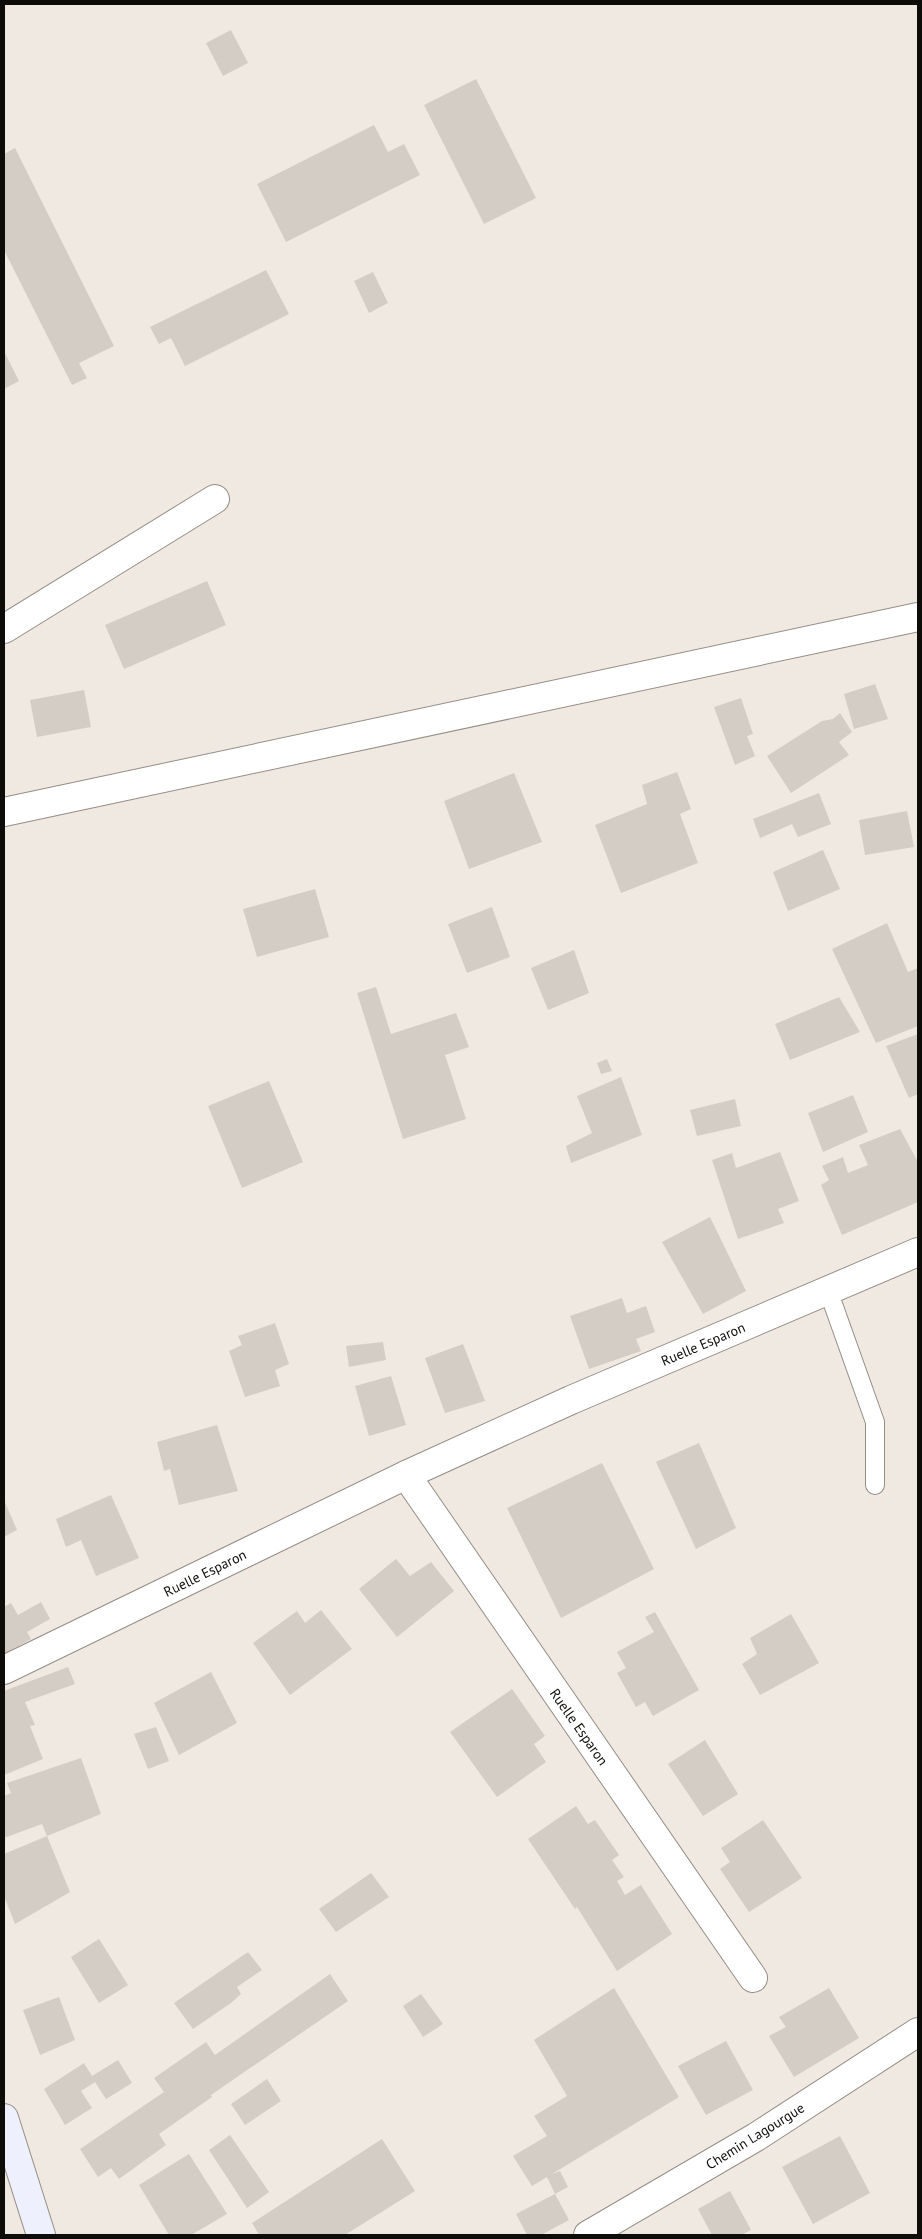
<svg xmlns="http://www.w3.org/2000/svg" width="922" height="2239" font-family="'PT Sans',sans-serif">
<rect width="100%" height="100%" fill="#f0e9e1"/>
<!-- building -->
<g fill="#d4cdc6">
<path d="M231 30 248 63 223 76 206 43Z"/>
<path d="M476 79 536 198 484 224 424 105Z"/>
<path d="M374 125 388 152 404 144 420 175 286 242 257 184Z"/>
<path d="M15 148 114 346 79 363 87 378 72 385 4 250V154Z"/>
<path d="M266 270 289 314 185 366 171 338 159 344 150 327Z"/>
<path d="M373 272 388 303 369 313 354 281Z"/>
<path d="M4 351 19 381 4 389Z"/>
<path d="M207 581 226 625 124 669 105 625Z"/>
<path d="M875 684 888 719 854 729 844 694Z"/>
<path d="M84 690 91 727 37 737 30 700Z"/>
<path d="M741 698 753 734 747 736 755 756 735 765 714 707Z"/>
<path d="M840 713 852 732 839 742 849 755 791 793 767 756 822 721 833 719Z"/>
<path d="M677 772 691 809 680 814 698 863 621 893 595 825 647 804 642 785Z"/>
<path d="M514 773 542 842 469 869 444 801Z"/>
<path d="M819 793 831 824 798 837 792 824 760 838 753 819Z"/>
<path d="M907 811 914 847 865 855 859 820Z"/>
<path d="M823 850 840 889 788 911 773 872Z"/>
<path d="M315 889 329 937 257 957 243 909Z"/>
<path d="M492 907 510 957 467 973 448 924Z"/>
<path d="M887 923 908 972 918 968V1026L876 1043 832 949Z"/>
<path d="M574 950 589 993 548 1010 531 968Z"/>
<path d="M376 987 391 1034 456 1013 469 1047 445 1055 466 1119 403 1139 357 993Z"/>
<path d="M839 997 860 1032 790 1060 775 1024Z"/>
<path d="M918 1034V1094L909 1098 886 1046Z"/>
<path d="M607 1059 612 1071 601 1074 597 1063Z"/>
<path d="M621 1077 642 1135 571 1163 566 1146 592 1133 577 1096Z"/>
<path d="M269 1081 303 1162 242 1188 208 1106Z"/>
<path d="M853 1095 868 1132 823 1152 808 1113Z"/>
<path d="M735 1099 741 1126 697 1136 690 1110Z"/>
<path d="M900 1129 918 1162V1202L842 1235 821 1185 829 1180 822 1166 843 1157 848 1173 868 1165 859 1145Z"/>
<path d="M780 1152 799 1201 778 1209 784 1223 738 1239 712 1160 732 1153 736 1168Z"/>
<path d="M710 1217 746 1291 703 1314 662 1242Z"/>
<path d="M622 1298 627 1313 646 1306 655 1332 636 1339 641 1351 589 1369 570 1316Z"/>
<path d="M275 1323 289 1364 275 1370 280 1386 245 1397 229 1351 242 1345 238 1336Z"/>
<path d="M383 1342 386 1360 349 1367 346 1346Z"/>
<path d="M463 1344 485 1401 445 1413 425 1358Z"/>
<path d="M391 1376 406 1425 369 1436 355 1386Z"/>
<path d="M217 1425 238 1491 179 1505 170 1469 164 1471 157 1442Z"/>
<path d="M699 1443 736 1528 696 1549 656 1462Z"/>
<path d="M602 1463 654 1569 561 1618 507 1508Z"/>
<path d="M111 1495 139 1558 96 1576 81 1540 66 1547 56 1519Z"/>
<path d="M4 1500 17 1530 4 1537Z"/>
<path d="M396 1559 410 1576 431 1562 454 1591 397 1637 359 1589Z"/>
<path d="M41 1602 50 1619 27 1632 31 1639 4 1654V1607L11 1603 18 1615Z"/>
<path d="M321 1610 352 1649 290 1695 253 1643 297 1611 305 1623Z"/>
<path d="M655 1612 699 1690 653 1716 645 1702 636 1707 617 1673 626 1668 617 1652 654 1632 645 1617Z"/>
<path d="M791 1614 819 1663 760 1695 742 1664 757 1654 750 1638Z"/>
<path d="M68 1667 75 1684 25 1702 35 1725 30 1726 43 1759 4 1775V1691Z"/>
<path d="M211 1672 237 1723 179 1755 154 1703Z"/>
<path d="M512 1689 545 1736 534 1744 546 1762 497 1797 450 1732Z"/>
<path d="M156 1727 169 1761 148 1769 134 1734Z"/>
<path d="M705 1740 738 1794 703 1816 668 1764Z"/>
<path d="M81 1758 101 1814 47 1836 42 1824 4 1838V1796L11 1793 7 1783Z"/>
<path d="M576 1806 588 1824 595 1820 619 1855 612 1860 624 1877 617 1881 625 1895 641 1885 672 1934 617 1971 577 1907 575 1909 528 1839Z"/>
<path d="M763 1820 802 1878 749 1912 720 1869 730 1862 721 1848Z"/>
<path d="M47 1836 70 1892 15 1924 4 1896V1854Z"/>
<path d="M371 1873 389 1897 336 1932 319 1909Z"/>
<path d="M99 1939 128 1985 99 2003 71 1957Z"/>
<path d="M248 1952 262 1970 237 1987 241 1994 231 2003 193 2029 174 2003Z"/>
<path d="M330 1974 348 2001 211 2095 212 2097 159 2134 166 2145 119 2179 111 2168 98 2177 80 2149 164 2092 154 2078 206 2042 215 2055Z"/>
<path d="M614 1988 679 2097 552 2174 560 2171 568 2187 555 2194 547 2177 532 2186 513 2156 547 2136 534 2116 567 2096 534 2040Z"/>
<path d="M829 1988 859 2038 794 2077 769 2036 786 2027 779 2017Z"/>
<path d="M421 1994 443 2024 423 2037 403 2006Z"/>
<path d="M59 1997 75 2040 40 2055 23 2010Z"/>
<path d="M726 2041 753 2090 706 2115 678 2066Z"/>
<path d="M118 2060 132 2083 106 2099 95 2082 81 2091 92 2108 65 2125 44 2089 84 2063 92 2076Z"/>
<path d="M267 2079 281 2101 245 2125 231 2104Z"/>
<path d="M230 2135 269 2192 247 2208 209 2150Z"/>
<path d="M840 2136 870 2193 813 2224 782 2167Z"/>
<path d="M382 2139 415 2191 345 2235H259L252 2223Z"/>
<path d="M189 2154 227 2214 191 2235H169L139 2185Z"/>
<path d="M730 2191 751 2230 741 2235H712L698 2209Z"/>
<path d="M555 2194 569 2220 541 2235H527L516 2214Z"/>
</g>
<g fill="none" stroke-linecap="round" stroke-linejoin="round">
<defs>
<path id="lane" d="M828 1290 875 1422V1485"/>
<g id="street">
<path d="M4 629 215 499"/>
<path d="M4 812 918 617"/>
<path d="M406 1475 753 1978"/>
<path d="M4 1670 406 1475 571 1400 918 1252"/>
<path d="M588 2235 756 2137 918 2032"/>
</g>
<path id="secondary" d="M4 2118 41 2235"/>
</defs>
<!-- lane casing -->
<use href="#lane" stroke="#958e87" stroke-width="20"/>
<!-- street casing -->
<use href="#street" stroke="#958e87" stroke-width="30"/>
<!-- secondary casing -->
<use href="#secondary" stroke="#958e87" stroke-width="30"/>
<!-- lane -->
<use href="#lane" stroke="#fff" stroke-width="18"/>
<!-- street -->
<use href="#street" stroke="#fff" stroke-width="28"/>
<!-- secondary -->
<use href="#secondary" stroke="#eef0fe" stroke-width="28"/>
</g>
<g text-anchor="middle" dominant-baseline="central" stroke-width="4" stroke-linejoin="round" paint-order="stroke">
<!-- street labels -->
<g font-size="14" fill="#0e0c09" stroke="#fff">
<text transform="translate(703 1344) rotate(-23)">Ruelle Esparon</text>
<text transform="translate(205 1573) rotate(-26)">Ruelle Esparon</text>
<text transform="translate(579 1727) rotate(55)">Ruelle Esparon</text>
<text transform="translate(755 2136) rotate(-32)">Chemin Lagourgue</text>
</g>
</g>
<!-- border -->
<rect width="922" height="2239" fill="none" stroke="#0e0c09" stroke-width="10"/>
</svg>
